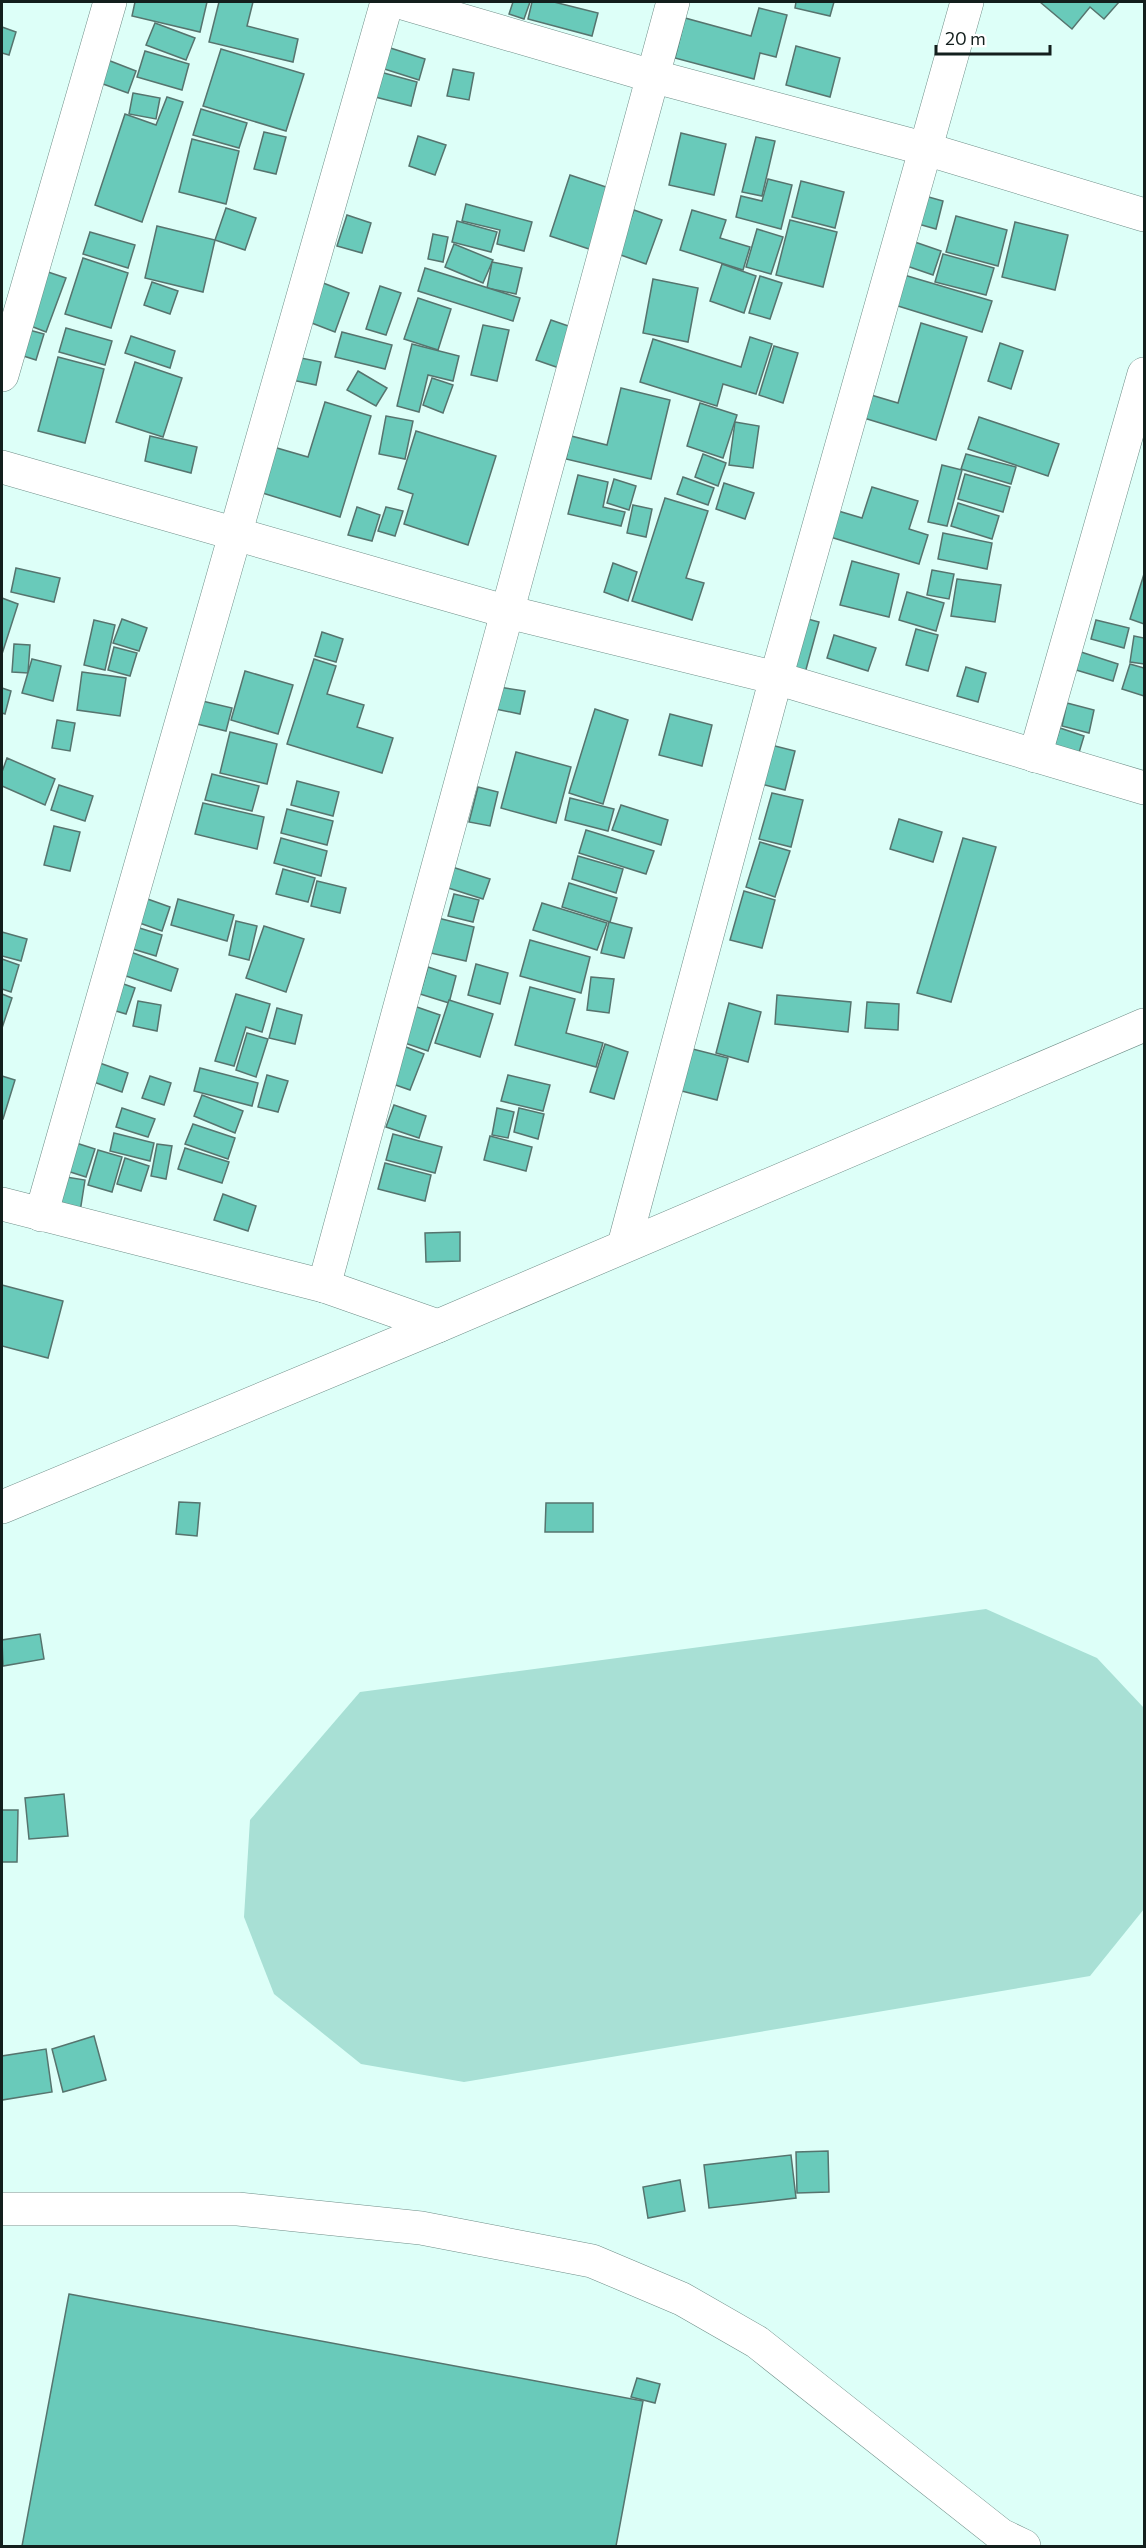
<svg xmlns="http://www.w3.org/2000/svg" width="1146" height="2548" font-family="Commissioner,sans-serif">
<rect width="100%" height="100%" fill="#ddfff8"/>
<!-- green -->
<path fill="#a8e0d5" d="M986 1609 1097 1658 1144 1708V1909L1090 1976 464 2082 361 2064 274 1994 244 1917 250 1820 360 1692Z"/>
<!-- building -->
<g fill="#69caba" stroke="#56746e" stroke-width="1.5">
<path d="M135 2H207L200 32 132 16Z"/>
<path d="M219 2H253L247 26 298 39 293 62 209 42Z"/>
<path d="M513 2H530L524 19 509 14Z"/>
<path d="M532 2H554L598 13 592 36 528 19Z"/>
<path d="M796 2H834L830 16 795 8Z"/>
<path d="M1040 2H1119L1104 19 1090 7 1072 29Z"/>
<path d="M759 8 787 15 776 57 760 53 754 79 675 58 685 18 751 36Z"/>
<path d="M155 23 195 38 186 60 146 45Z"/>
<path d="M2 27 16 32 9 55 2 53Z"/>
<path d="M381 45 425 59 419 80 375 66Z"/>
<path d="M796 46 840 58 830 97 786 85Z"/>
<path d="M221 49 304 74 286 131 203 106Z"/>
<path d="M145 51 189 64 182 90 137 77Z"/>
<path d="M100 57 136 71 128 93 92 80Z"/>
<path d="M453 69 474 73 469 100 447 96Z"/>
<path d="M373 70 417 82 411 106 367 95Z"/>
<path d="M133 93 160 98 156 119 129 114Z"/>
<path d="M167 97 183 102 142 222 95 205 125 114 156 125Z"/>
<path d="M201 109 247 123 239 148 193 135Z"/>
<path d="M264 132 286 137 276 174 254 169Z"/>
<path d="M681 133 726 144 714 195 669 185Z"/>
<path d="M418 136 446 145 435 175 409 166Z"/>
<path d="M756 137 775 141 762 196 742 192Z"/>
<path d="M192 139 239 151 226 204 179 192Z"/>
<path d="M570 175 618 191 598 252 550 236Z"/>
<path d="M768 179 792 185 781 229 736 217 741 196 762 201Z"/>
<path d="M801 181 844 192 835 228 792 217Z"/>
<path d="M918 194 943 201 936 229 911 222Z"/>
<path d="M466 204 532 222 524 251 497 244 500 230 462 221Z"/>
<path d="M226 208 256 218 245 250 215 240Z"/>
<path d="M634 210 662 220 646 264 618 254Z"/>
<path d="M692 210 726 220 720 238 750 247 743 270 680 250Z"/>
<path d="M347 215 371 223 362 253 337 246Z"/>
<path d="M956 216 1007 230 998 266 946 252Z"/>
<path d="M790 220 837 232 823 287 776 275Z"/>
<path d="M457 221 497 232 491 252 452 242Z"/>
<path d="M1015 222 1068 235 1055 290 1002 277Z"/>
<path d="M157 226 215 240 203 292 145 278Z"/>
<path d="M757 229 783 237 771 274 746 267Z"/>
<path d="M90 232 135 245 128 268 83 254Z"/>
<path d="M433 234 448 237 443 262 428 259Z"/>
<path d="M909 240 941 251 933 275 901 264Z"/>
<path d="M454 244 493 260 483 283 445 267Z"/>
<path d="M943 254 994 268 986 295 935 282Z"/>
<path d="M83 258 128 273 111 328 65 314Z"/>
<path d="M492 262 522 268 516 294 487 288Z"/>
<path d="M722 264 756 276 744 313 710 301Z"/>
<path d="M425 268 520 298 513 321 418 291Z"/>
<path d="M42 270 66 278 46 332 23 323Z"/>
<path d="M894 272 992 301 982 332 885 302Z"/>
<path d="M760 276 782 283 770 319 749 313Z"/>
<path d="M653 279 698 288 688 342 643 333Z"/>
<path d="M318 281 349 293 335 332 304 320Z"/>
<path d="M152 282 178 291 170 314 144 305Z"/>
<path d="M380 286 401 293 386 335 366 329Z"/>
<path d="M418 298 451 309 438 350 404 339Z"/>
<path d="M551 320 577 329 562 369 536 360Z"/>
<path d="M921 323 967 337 936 440 854 415 861 392 898 403Z"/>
<path d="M483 325 509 330 497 381 471 375Z"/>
<path d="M22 328 44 334 36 360 14 353Z"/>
<path d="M66 328 112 341 105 365 59 352Z"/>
<path d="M342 332 392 345 385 369 335 357Z"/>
<path d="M131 336 175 351 170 368 125 353Z"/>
<path d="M750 337 772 344 756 394 723 384 717 406 640 382 653 339 741 367Z"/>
<path d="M1000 343 1023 351 1011 389 988 381Z"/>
<path d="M412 344 459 356 453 381 428 375 419 412 397 406Z"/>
<path d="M774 346 798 353 783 403 759 395Z"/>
<path d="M291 356 321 362 316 385 287 379Z"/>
<path d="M58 357 104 369 85 443 38 431Z"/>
<path d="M135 362 182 378 163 437 116 422Z"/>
<path d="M358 371 387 388 376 406 347 390Z"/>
<path d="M432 378 453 385 443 413 423 405Z"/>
<path d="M621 388 670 400 651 479 566 459 571 436 607 445Z"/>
<path d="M325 402 371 416 340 517 256 491 270 446 308 457Z"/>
<path d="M700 403 737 415 723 458 687 446Z"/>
<path d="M386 416 413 421 405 459 379 454Z"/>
<path d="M979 417 1059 444 1048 476 968 449Z"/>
<path d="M735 422 759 426 753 468 729 465Z"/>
<path d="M416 431 496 456 468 545 404 524 413 494 398 489Z"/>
<path d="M150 436 197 447 191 473 145 461Z"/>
<path d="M703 454 726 463 718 486 695 477Z"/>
<path d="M966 454 1016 467 1011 484 961 469Z"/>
<path d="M942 465 962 470 947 526 928 522Z"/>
<path d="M965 474 1010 487 1003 512 958 499Z"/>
<path d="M578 475 608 482 603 507 625 512 621 526 568 514Z"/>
<path d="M683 477 714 488 708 505 677 494Z"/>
<path d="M614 479 636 486 629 510 607 503Z"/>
<path d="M724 483 754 493 745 519 716 509Z"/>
<path d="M872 487 918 501 909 529 928 535 919 564 817 533 825 507 862 518Z"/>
<path d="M665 498 708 511 686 578 704 583 692 620 632 601Z"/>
<path d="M958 503 999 516 992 539 951 526Z"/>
<path d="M633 505 652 509 646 537 627 533Z"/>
<path d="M357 507 380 515 372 541 348 535Z"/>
<path d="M386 507 403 511 395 536 378 531Z"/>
<path d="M943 533 992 543 987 569 938 559Z"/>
<path d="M852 561 899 574 889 617 840 605Z"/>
<path d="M613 563 637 572 628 601 604 592Z"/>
<path d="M16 568 60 578 54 602 11 592Z"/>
<path d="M932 570 954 574 949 599 927 595Z"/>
<path d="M1144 574V624L1130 619Z"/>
<path d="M957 579 1001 585 995 622 951 616Z"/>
<path d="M907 592 944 603 936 631 899 620Z"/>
<path d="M2 598 18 604 2 654Z"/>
<path d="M782 612 819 622 805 673 768 663Z"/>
<path d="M122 619 147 628 139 651 113 643Z"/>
<path d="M94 620 115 625 105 670 84 665Z"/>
<path d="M1096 620 1129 628 1124 648 1091 639Z"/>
<path d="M916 629 938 635 928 671 906 665Z"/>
<path d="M322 632 343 639 336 662 315 656Z"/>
<path d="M834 635 876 648 868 671 827 658Z"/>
<path d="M1134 636 1144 638V664L1130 662Z"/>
<path d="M14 644 30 645 28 673 12 672Z"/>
<path d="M114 647 137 653 130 676 108 670Z"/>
<path d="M1081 652 1118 664 1113 681 1076 670Z"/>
<path d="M32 659 61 666 53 701 22 693Z"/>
<path d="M314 659 336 666 327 694 364 705 357 727 393 738 382 773 287 744Z"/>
<path d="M1130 664 1144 668V696L1122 689Z"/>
<path d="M966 667 986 673 978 702 957 696Z"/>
<path d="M245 671 293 685 278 734 231 720Z"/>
<path d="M82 672 126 678 120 716 77 710Z"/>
<path d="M499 687 525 691 520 714 495 709Z"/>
<path d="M2 688 11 691 5 714 2 713Z"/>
<path d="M177 695 232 708 226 731 172 718Z"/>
<path d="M1067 703 1094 710 1089 733 1062 726Z"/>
<path d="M595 709 628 720 603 804 569 793Z"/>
<path d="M670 714 712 725 702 766 659 755Z"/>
<path d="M57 720 75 723 70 751 52 748Z"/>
<path d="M1060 728 1084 736 1078 756 1054 747Z"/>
<path d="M230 732 277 744 267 784 220 773Z"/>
<path d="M763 743 795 751 785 790 753 782Z"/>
<path d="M516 752 571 767 556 823 501 808Z"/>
<path d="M7 758 55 779 45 805 2 786V772Z"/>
<path d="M212 774 259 786 252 811 205 800Z"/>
<path d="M297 781 339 792 333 816 291 805Z"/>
<path d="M59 785 93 796 85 821 51 810Z"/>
<path d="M478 787 498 792 490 826 469 822Z"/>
<path d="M772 793 803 800 791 847 759 839Z"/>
<path d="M570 798 614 809 608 831 565 820Z"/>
<path d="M203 803 264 817 257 849 195 834Z"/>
<path d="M621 805 668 820 661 845 612 830Z"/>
<path d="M287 809 333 821 327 845 281 833Z"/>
<path d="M899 819 942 832 933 862 890 849Z"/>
<path d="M54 826 80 832 70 871 44 865Z"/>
<path d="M586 830 654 851 646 874 579 853Z"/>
<path d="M281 838 327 851 321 876 274 863Z"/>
<path d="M963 838 996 847 951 1002 917 993Z"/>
<path d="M760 842 790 851 775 897 746 887Z"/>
<path d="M578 856 623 869 616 893 572 879Z"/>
<path d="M449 866 490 879 483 899 442 886Z"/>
<path d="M283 869 315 878 308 902 276 894Z"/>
<path d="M317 881 346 888 340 913 311 906Z"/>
<path d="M569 883 617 898 610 922 562 907Z"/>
<path d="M744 891 775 900 762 948 730 940Z"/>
<path d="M454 894 479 900 473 922 448 916Z"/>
<path d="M142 897 170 907 162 931 134 921Z"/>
<path d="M178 899 234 915 227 941 171 925Z"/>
<path d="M542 903 607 923 597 950 533 930Z"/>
<path d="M430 916 474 927 466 961 422 951Z"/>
<path d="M236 921 257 926 249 960 229 955Z"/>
<path d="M609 922 632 928 624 958 601 953Z"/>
<path d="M133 926 162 935 156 956 126 947Z"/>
<path d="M264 926 304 939 286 992 246 978Z"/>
<path d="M2 932 27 939 21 961 2 956Z"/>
<path d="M530 940 590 957 581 993 520 976Z"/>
<path d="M125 950 178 969 171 991 117 973Z"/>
<path d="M2 959 19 965 11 992 2 989Z"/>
<path d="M476 964 508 973 500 1004 468 995Z"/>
<path d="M428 967 456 976 449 1003 420 994Z"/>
<path d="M591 977 614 979 609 1013 587 1010Z"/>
<path d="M115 981 135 988 126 1014 106 1008Z"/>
<path d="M530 987 575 999 566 1033 603 1043 596 1067 515 1045Z"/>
<path d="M2 994 12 998 2 1028Z"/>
<path d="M236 994 270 1004 262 1032 246 1027 234 1066 215 1061Z"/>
<path d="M777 995 851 1002 848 1032 775 1024Z"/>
<path d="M449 1000 493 1014 480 1057 435 1043Z"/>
<path d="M138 1001 161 1005 157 1031 133 1026Z"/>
<path d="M867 1002 899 1004 898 1030 865 1028Z"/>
<path d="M729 1003 761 1012 748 1062 716 1053Z"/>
<path d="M411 1005 440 1015 428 1051 399 1041Z"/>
<path d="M277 1008 302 1015 295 1044 269 1038Z"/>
<path d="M247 1033 268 1039 256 1077 236 1070Z"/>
<path d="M605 1044 628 1052 614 1099 590 1092Z"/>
<path d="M401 1045 424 1054 410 1090 387 1082Z"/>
<path d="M677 1045 728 1058 717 1100 666 1087Z"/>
<path d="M94 1061 128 1073 122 1092 88 1080Z"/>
<path d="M200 1068 258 1083 252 1106 194 1091Z"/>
<path d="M267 1075 288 1081 278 1112 258 1107Z"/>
<path d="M508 1075 550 1085 543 1111 501 1101Z"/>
<path d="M2 1076 15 1080 3 1119H2Z"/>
<path d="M150 1076 171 1083 164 1105 142 1098Z"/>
<path d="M202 1095 243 1111 235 1133 194 1116Z"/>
<path d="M394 1105 426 1116 419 1138 386 1127Z"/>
<path d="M122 1108 155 1119 148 1137 116 1127Z"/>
<path d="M497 1108 514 1112 508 1138 492 1135Z"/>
<path d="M519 1108 544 1114 538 1139 514 1132Z"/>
<path d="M193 1124 235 1138 228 1159 185 1144Z"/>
<path d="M114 1133 154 1143 150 1161 110 1151Z"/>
<path d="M393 1134 442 1147 435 1173 386 1160Z"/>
<path d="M490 1136 532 1147 526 1171 484 1160Z"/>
<path d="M73 1142 95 1149 86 1177 64 1170Z"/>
<path d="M157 1144 172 1146 166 1179 151 1176Z"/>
<path d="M185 1148 229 1162 222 1183 178 1169Z"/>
<path d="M98 1150 122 1157 112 1192 88 1185Z"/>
<path d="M125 1158 149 1166 141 1191 117 1184Z"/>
<path d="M385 1163 431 1175 425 1201 378 1189Z"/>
<path d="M60 1176 85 1180 80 1212 54 1208Z"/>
<path d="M223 1194 256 1206 248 1231 214 1220Z"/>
<path d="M460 1232V1261L426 1262 425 1233Z"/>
<path d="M2 1285 63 1301 48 1358 2 1346Z"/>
<path d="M179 1502 200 1503 197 1536 176 1534Z"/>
<path d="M546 1503H593V1532H545Z"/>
<path d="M40 1634 44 1659 3 1666 2 1640Z"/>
<path d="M64 1794 68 1836 29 1839 25 1798Z"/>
<path d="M2 1810H18L17 1862H2Z"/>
<path d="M94 2036 106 2080 63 2092 52 2049Z"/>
<path d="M46 2049 52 2092 2 2100V2056Z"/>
<path d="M828 2151 829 2192 797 2193 796 2152Z"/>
<path d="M791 2155 796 2198 709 2208 704 2165Z"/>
<path d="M680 2180 685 2211 648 2218 643 2187Z"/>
<path d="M69 2294 643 2401 616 2546H22Z"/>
<path d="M637 2378 660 2384 655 2403 631 2397Z"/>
</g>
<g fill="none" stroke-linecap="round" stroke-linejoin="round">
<defs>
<g id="minor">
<path d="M399 2 652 76 926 149 1144 215"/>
<path d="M2 375 110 2"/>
<path d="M2 467 508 612 776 678 1144 788"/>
<path d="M1035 756 1144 374"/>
<path d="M2 1204 324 1286 438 1326"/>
<path d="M41 1215 387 2"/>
<path d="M624 1245 776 678 967 2"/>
<path d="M324 1286 673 2"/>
<path d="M2 1507 438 1326 1144 1025"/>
<path d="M2 2209H238L421 2228 592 2261 682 2299 757 2342 1001 2535 1024 2546"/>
</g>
</defs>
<!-- minor casing -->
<use href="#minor" stroke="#6f8e88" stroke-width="34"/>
<!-- minor -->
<use href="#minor" stroke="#fff" stroke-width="33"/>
</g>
<!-- border -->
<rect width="1146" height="2548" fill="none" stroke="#131f1d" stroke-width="6"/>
<!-- scale -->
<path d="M936 45v9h114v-9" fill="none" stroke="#131f1d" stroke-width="3"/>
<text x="945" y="45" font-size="18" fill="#131f1d" stroke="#ffffff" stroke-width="4.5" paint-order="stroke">20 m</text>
</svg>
